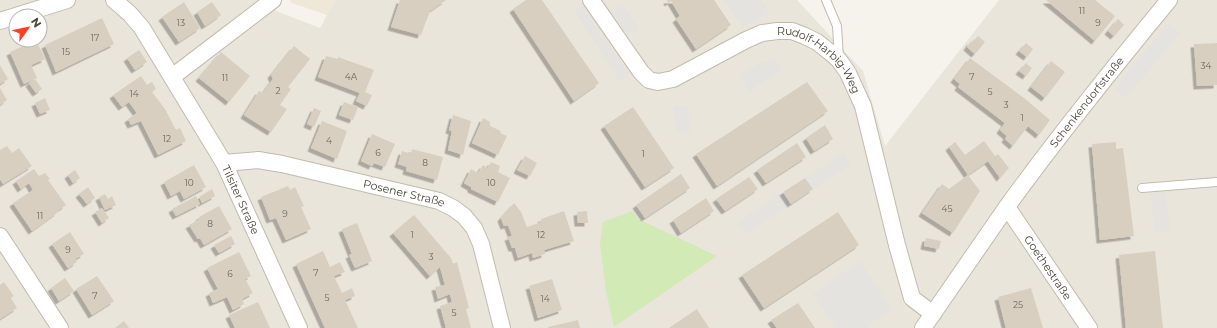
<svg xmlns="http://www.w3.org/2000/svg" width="1217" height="328" font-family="Montserrat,sans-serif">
<defs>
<filter id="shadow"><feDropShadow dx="-3.5" dy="3.5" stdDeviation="0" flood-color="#0004"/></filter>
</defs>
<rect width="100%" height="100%" fill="#f6f3ec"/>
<!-- residential -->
<path fill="#eae5da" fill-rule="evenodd" d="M0 0H272L276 11 320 28 335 0H797L863 71 885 146 999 0H1217V328H0ZM16 16H40V40H16Z"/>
<!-- education -->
<path fill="#efe8d6" d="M290 0H335L327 15 292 3Z"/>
<!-- green -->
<path fill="#d2eab5" d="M632 211 638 219 717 256 614 327 606 291 600 244 603 222Z"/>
<!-- parking -->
<g fill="#e5e3e0">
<path d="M724 0H761L769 12 743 29Z"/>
<path d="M622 4 639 29 626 37 610 12Z"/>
<path d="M583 5 630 75 620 81 574 11Z"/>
<path d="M1169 23 1180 33 1126 98 1114 88Z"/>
<path d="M773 58 782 70 749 92 739 75 761 62 764 64Z"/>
<path d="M688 105 690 132 677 134 673 107Z"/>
<path d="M844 152 851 164 813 189 805 178Z"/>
<path d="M783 192 791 204 746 234 738 222Z"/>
<path d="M1166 192 1170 231 1155 233 1150 194Z"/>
<path d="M860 261 892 310 868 325 870 328H835L813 294Z"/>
</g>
<!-- building -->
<g fill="#d8cfc1" filter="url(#shadow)">
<path d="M400 0H446L430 11 421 35 391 27Z"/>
<path d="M526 0H542L599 83 574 101 513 9Z"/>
<path d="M667 0H714L731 25 696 49 676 19 680 16 671 1 668 3Z"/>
<path d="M1046 0H1095L1115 16 1095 41Z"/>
<path d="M184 2 200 28 179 42 162 17Z"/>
<path d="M212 2 221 15 205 26 197 12Z"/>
<path d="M102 18 114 44 56 72 45 45Z"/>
<path d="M1118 19 1124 25 1114 36 1108 31Z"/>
<path d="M978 36 985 42 975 54 967 47 971 41 972 43Z"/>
<path d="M36 40 45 59 31 65 37 78 24 84 10 52Z"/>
<path d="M1026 43 1033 49 1027 57 1019 51Z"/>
<path d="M1217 43V85L1197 86 1194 44Z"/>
<path d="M294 46 310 59 288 87 291 89 280 105 287 109 271 132 244 115 259 91 263 93 273 79 271 75Z"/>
<path d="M139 50 147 62 135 70 127 58Z"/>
<path d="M221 52 250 76 229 102 199 78Z"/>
<path d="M326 56 338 59V57L374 70 365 92 372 95 367 106 356 101 360 93 318 77Z"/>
<path d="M970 58 1024 98 1050 120 1039 135 1028 126 1013 146 1005 139 1007 136 1000 130 1005 123 958 87 960 84 954 79Z"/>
<path d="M1051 61 1065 72 1045 98 1031 87Z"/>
<path d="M1026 63 1032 68 1026 76 1019 71Z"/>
<path d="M0 65 8 79 0 84Z"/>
<path d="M141 76 147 85 152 82 156 89 152 92 165 109 176 130 180 128 186 141 158 155 141 121 131 125 128 119 137 113 129 102 122 107 113 95Z"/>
<path d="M35 79 42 89 36 93 29 83Z"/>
<path d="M807 82 828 111 717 186 696 154Z"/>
<path d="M0 88 7 100 0 105Z"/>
<path d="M45 98 50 110 40 114 35 103Z"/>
<path d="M344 102 358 107 353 120 339 115Z"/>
<path d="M633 107 674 168 645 187 604 126Z"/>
<path d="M314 108 321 111 314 127 307 124Z"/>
<path d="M453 115 471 121 463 155 448 150 452 131 449 130Z"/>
<path d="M483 118 490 122V126L501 131 500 133 507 136 498 155 472 143Z"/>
<path d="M322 121 347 131 337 159 311 148Z"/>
<path d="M825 125 833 139 814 151 806 138Z"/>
<path d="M372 134 395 144 385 167 374 163 372 166 361 161Z"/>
<path d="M984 141 995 156 998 154 1009 168 1000 178 988 161 968 175 949 147 955 142 965 155Z"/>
<path d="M1116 142V149L1123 148 1134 236 1100 240 1092 144Z"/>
<path d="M797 143 806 157 766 183 757 170Z"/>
<path d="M7 146 12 153 19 148 32 166 3 184 0 179V150Z"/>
<path d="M412 149 443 157 437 180 406 171 407 167 398 164 402 151 411 154Z"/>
<path d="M525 156 537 163 530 176 517 170Z"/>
<path d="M491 162 500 166 498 172 510 178 498 202 471 189V187L464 183 471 169 478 173 483 165 488 168Z"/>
<path d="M194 165 206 187 184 199 180 191 171 196 164 182Z"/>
<path d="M34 169 39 176 45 173 50 179 48 180 66 205 57 211 58 212 32 231 13 203 33 190 29 183 21 189 16 181Z"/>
<path d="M75 170 80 178 73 183 68 175Z"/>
<path d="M681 174 690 188 645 218 636 205Z"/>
<path d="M968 175 980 191 953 233 922 213 942 184 949 189Z"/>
<path d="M749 177 758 189 725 211 716 199Z"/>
<path d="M805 178 813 189 791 204 783 192Z"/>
<path d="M288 186 290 190 295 187 304 206 301 207 311 229 286 240 276 218 270 220 261 197Z"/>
<path d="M88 187 95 198 87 204 79 194Z"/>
<path d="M212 189 215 196 202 203 199 197Z"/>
<path d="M105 194 108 199 112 196 116 205 105 210 99 197Z"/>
<path d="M196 196 200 204 176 216 172 209Z"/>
<path d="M706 198 714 211 681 233 673 220Z"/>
<path d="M514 203 521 212 527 227 542 222 541 219 564 211 574 241 544 250 545 254 533 258 532 253 518 258 515 248H512L508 237 512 236 508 225 504 226 501 218Z"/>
<path d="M219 206 232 229 204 245 200 238 198 239 189 225 200 219 199 217Z"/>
<path d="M102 208 109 218 102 223 95 212Z"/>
<path d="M587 211 588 223H578L577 212Z"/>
<path d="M838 212 859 245 764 308 742 275Z"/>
<path d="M414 215 451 258 453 264 457 262 469 308 466 309 471 328H446L440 306 452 302 450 294 438 299 435 287 445 285 440 267 430 276 393 233Z"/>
<path d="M357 223 372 261 355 268 349 255 352 254 342 229Z"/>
<path d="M70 232 84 254 75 259 77 262 68 268 52 244Z"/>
<path d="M231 236 235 244 219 253 214 245Z"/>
<path d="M926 238 941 241 939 249 924 246Z"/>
<path d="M323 251 330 267 340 262 345 272 334 276 342 293 352 288 355 296 345 300 358 328H325L296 264Z"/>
<path d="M1155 251 1163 328H1126L1119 255Z"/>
<path d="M239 252 251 276 245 279 253 293 242 299 244 304 233 310 227 297 213 303 209 293 218 289 207 268Z"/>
<path d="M97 276 114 301 92 315 76 289Z"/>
<path d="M65 278 74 291 59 301 51 288Z"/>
<path d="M552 279 562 310 538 318 529 286Z"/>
<path d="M4 282 14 296 11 298 17 308 0 319V285Z"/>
<path d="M1031 288 1043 328H1006L998 297Z"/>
<path d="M258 302 270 328H235L229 315Z"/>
<path d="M798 303 815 328H777L771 320Z"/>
<path d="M697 309 709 328H669Z"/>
<path d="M578 320 580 328H548V327Z"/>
<path d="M124 321 129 328H115Z"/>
</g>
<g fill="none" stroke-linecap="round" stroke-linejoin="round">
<defs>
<g id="lane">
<path d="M826 0 837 26 839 59"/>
<path d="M1142 188 1217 182"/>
</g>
<g id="street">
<path id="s1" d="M114 0 130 14 142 28 224 163 299 328"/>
<path id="s2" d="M591 0 641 72 649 80 658 82 673 79 746 40 762 33 777 31H792L805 36 817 42 831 53 839 60 848 73 863 106 897 245 912 298 933 314"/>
<path d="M0 21 67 0"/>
<path d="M172 77 273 0"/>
<path id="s3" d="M224 163 258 160 282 164 439 201 453 208 464 216 474 228 481 244 502 328"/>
<path id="s4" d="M1007 207 1089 328"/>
<path d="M0 236 60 328"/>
<path id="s5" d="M923 328C951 288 978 248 1006 208 1058 136 1113 68 1169 0"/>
</g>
</defs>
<!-- lane casing -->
<use href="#lane" stroke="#c2bbae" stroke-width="10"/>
<!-- street casing -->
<use href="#street" stroke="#c2bbae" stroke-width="18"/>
<!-- lane -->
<use href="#lane" stroke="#fff" stroke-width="8"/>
<!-- street -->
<use href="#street" stroke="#fff" stroke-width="16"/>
</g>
<g text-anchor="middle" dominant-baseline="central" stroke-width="3" stroke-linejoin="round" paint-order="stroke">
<!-- number labels -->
<g font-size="9" fill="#6e675b">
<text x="1082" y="10">11</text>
<text x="181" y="22">13</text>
<text x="1098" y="22">9</text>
<text x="95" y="37">17</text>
<text x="66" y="51">15</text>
<text x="1206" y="65">34</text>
<text x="351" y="76">4A</text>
<text x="972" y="76">7</text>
<text x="225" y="77">11</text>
<text x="278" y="90">2</text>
<text x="990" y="91">5</text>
<text x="134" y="93">14</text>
<text x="1006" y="104">3</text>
<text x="1022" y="117">1</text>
<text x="167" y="138">12</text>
<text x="329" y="140">4</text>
<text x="378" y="152">6</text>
<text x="643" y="153">1</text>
<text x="425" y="162">8</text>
<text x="189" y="182">10</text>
<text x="491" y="182">10</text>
<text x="947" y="208">45</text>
<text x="285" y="213">9</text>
<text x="40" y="215">11</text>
<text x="210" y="223">8</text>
<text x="412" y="234">1</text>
<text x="541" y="234">12</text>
<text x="68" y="249">9</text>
<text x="431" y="256">3</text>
<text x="316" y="272">7</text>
<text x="230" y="273">6</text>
<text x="95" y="295">7</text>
<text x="327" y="297">5</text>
<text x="545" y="298">14</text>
<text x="1018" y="304">25</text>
<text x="454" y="312">5</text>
</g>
<!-- street labels -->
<g font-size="11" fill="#4b4439" stroke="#fff">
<text stroke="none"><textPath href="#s2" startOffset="293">Rudolf-Harbig-Weg</textPath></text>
<text stroke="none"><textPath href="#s5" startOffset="279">Schenkendorfstraße</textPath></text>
<text stroke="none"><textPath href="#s3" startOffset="184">Posener Straße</textPath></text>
<text stroke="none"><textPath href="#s1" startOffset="238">Tilsiter Straße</textPath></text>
<text stroke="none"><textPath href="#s4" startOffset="73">Goethestraße</textPath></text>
</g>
</g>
<!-- north arrow -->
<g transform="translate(28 28) rotate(57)"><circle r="19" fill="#ffffff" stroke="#b7b4b0"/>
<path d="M0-3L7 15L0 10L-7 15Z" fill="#fc3f1d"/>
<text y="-6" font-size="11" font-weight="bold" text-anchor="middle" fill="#4b4439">N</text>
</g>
</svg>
